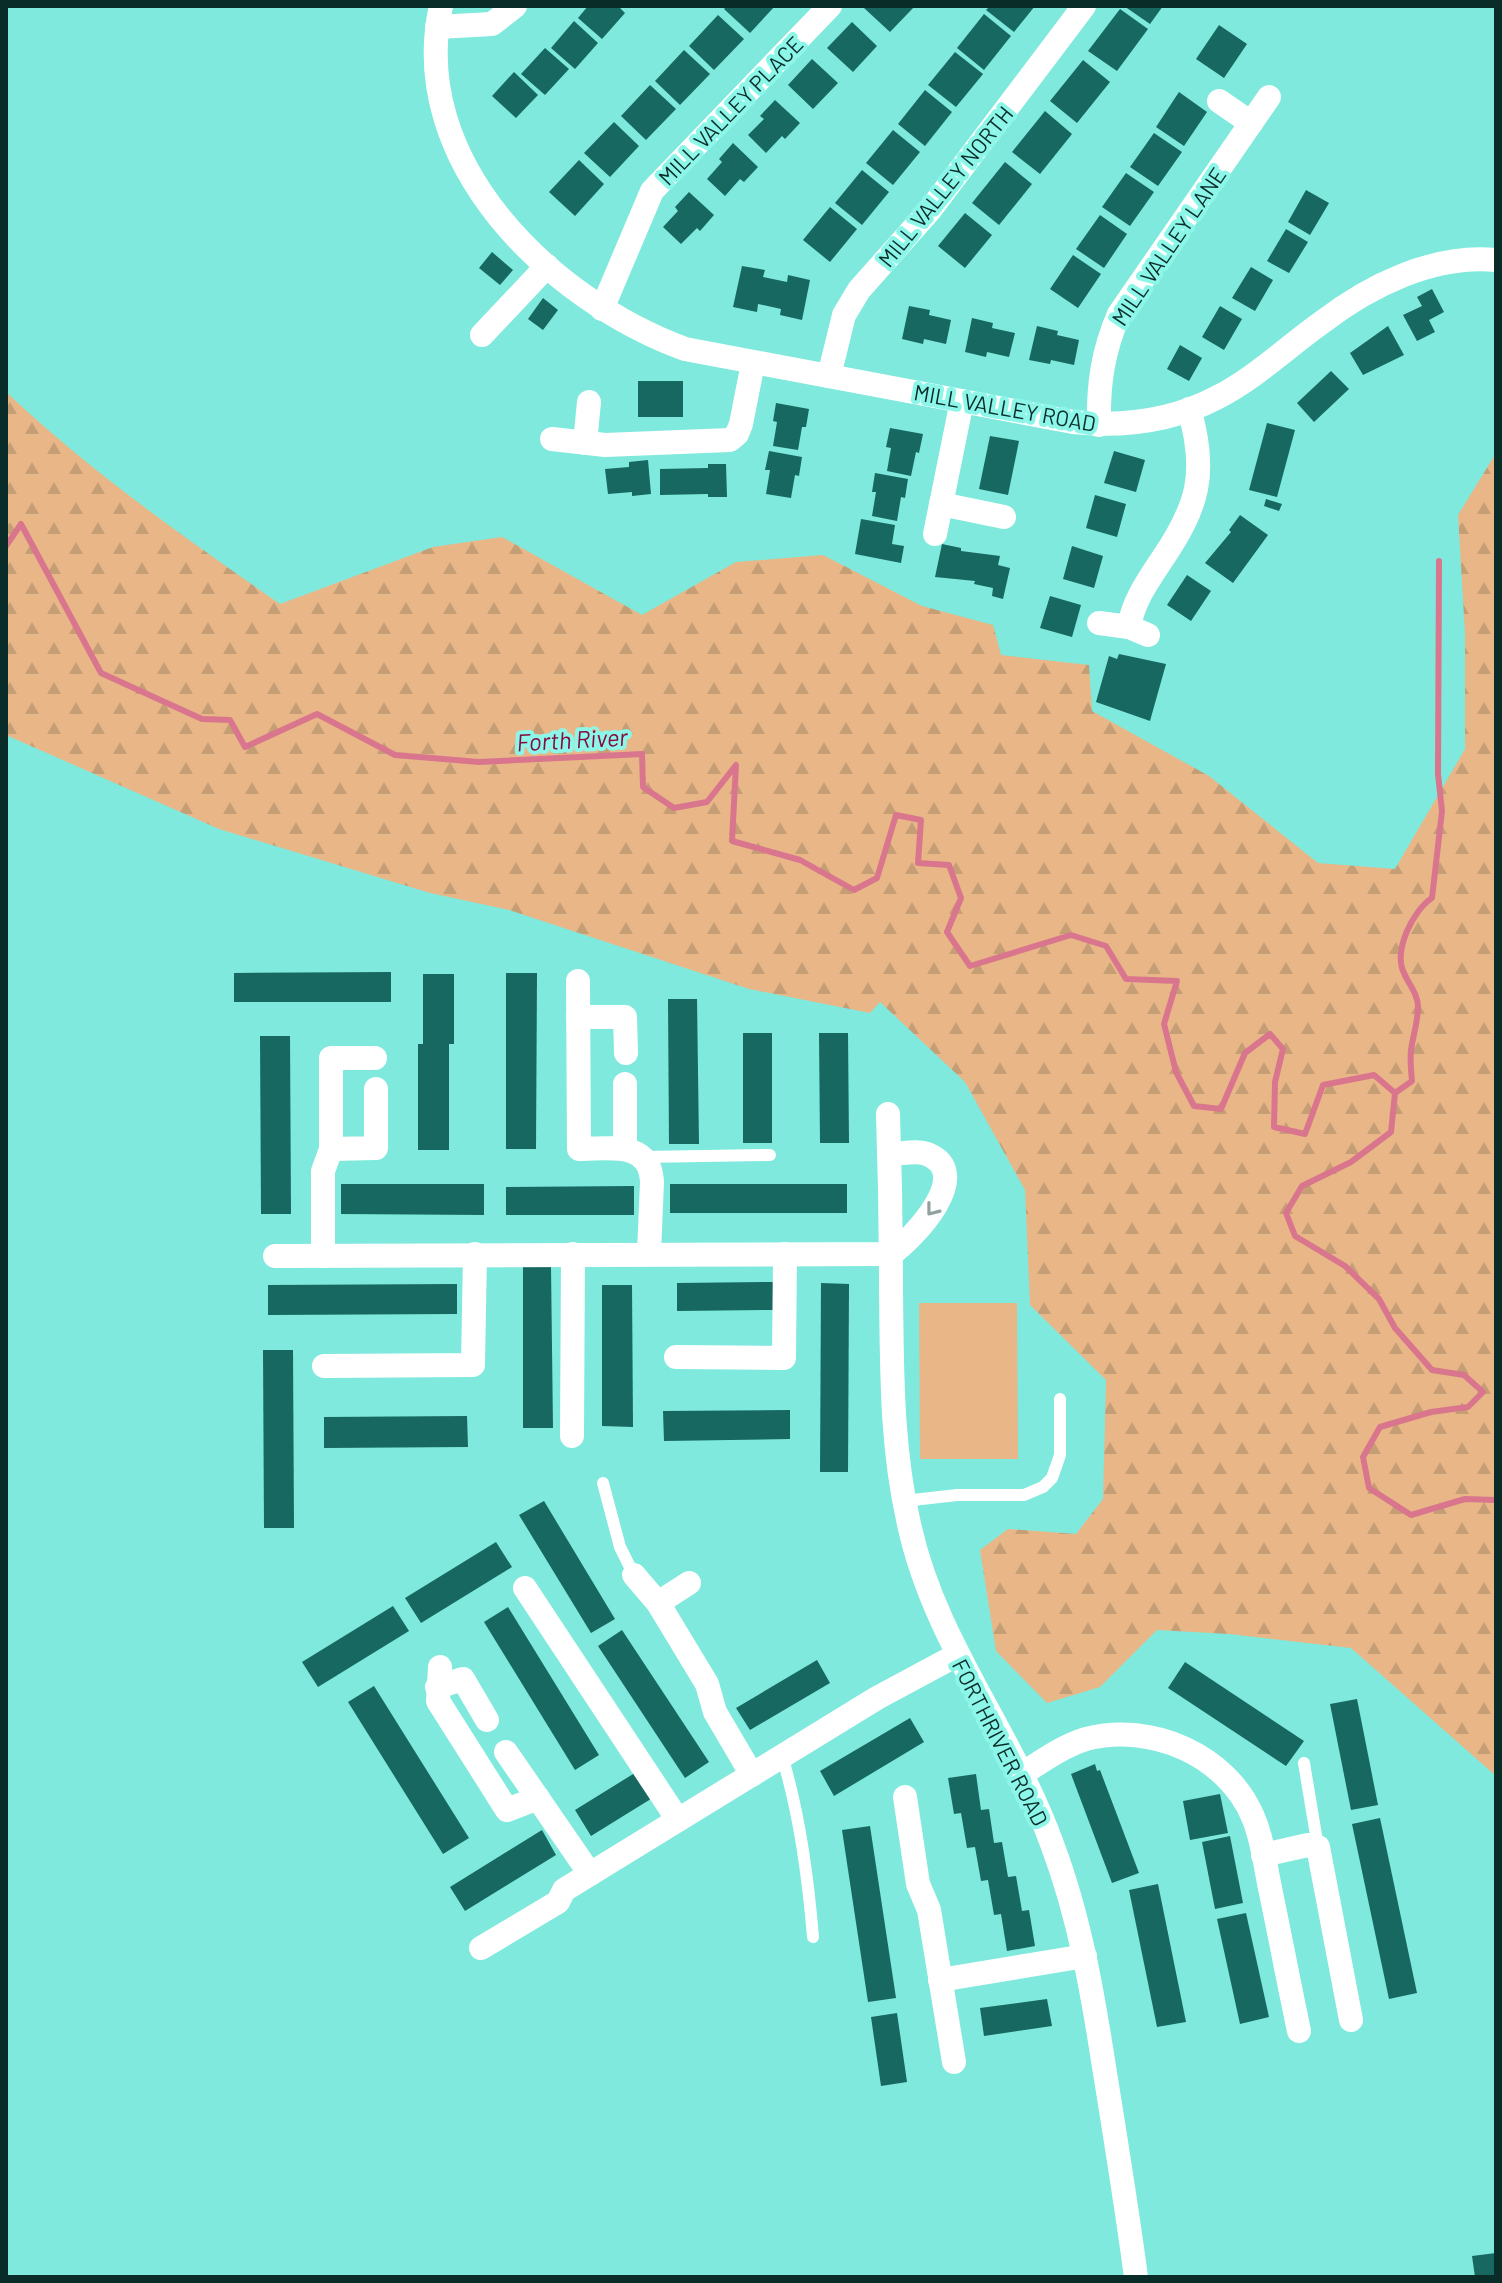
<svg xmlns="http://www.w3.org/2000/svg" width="1502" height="2283" font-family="Barlow,sans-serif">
<defs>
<pattern id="forest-firs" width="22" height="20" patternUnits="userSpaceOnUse" patternTransform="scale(2)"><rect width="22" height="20" fill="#e9b787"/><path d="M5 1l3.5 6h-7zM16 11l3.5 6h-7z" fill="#c69e75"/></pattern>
</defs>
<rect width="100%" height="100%" fill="#7ee9dc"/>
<!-- forest -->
<path fill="url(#forest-firs)" d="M6 392C91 472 185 538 280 604L433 547 502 537 642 615 736 562 823 555 922 606 993 625 1001 655 1089 665 1092 711 1209 776 1318 863 1395 869 1465 749V634L1458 515 1496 453V1776L1351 1648 1229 1634 1157 1630 1100 1687 1047 1703 996 1651 980 1550 1008 1529 1076 1534 1103 1499 1106 1380 1030 1305 1025 1190 965 1082 880 1002 870 1013 749 989 509 910 430 893 219 829 6 735Z"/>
<!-- park -->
<path fill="#e9b787" d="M919 1303H1017L1018 1459H920Z"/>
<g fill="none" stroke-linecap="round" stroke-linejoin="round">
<!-- stream -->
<g stroke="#d9768e" stroke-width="6">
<path d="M6 546 21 524 101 673 202 719 230 720 245 747 317 714 395 755 479 762 642 754 643 787 674 808 707 802 736 765 732 841 800 860 854 890 877 878 896 815 921 820 918 863 949 865 961 898 947 932 970 966 1071 935 1106 946 1126 979 1177 981 1164 1024 1176 1072 1194 1106 1221 1109 1245 1053 1270 1034 1283 1049 1275 1082 1274 1127 1305 1134 1323 1085 1374 1075 1395 1093"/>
<path d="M1395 1093 1391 1132 1351 1162 1302 1186 1286 1213 1295 1236 1345 1266 1379 1299 1395 1328 1432 1370 1464 1375 1483 1392 1468 1407 1431 1412 1380 1427 1363 1457 1369 1488 1411 1515 1465 1499 1496 1500"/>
<path d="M1395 1093 1412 1081C1411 1071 1410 1060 1411 1050 1413 1036 1418 1021 1418 1007 1418 994 1409 985 1404 973 1393 951 1413 910 1432 898L1442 811 1438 774 1439 561"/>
</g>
</g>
<!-- building -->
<g fill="#176860">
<path d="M588 6H618L625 13 602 39 578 18Z"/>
<path d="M727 6H775L750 33 724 9Z"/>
<path d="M866 6H915L890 32 864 8Z"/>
<path d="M990 6H1035L1014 32 986 10Z"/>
<path d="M1124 6H1163L1150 24Z"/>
<path d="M1120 9 1148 29 1117 71 1088 51Z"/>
<path d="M984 14 1011 36 984 70 957 48Z"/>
<path d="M718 15 744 39 714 70 689 46Z"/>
<path d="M574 21 598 43 575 69 551 48Z"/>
<path d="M852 22 877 46 853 72 827 48Z"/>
<path d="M1219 25 1247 44 1224 78 1196 59Z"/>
<path d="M545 48 569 69 545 95 521 74Z"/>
<path d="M684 50 710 74 680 105 655 81Z"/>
<path d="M955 52 983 74 956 107 928 85Z"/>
<path d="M812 59 838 83 813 109 788 85Z"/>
<path d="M1083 60 1110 82 1077 123 1050 101Z"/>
<path d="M514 72 538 95 516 118 492 96Z"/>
<path d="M650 85 676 109 646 140 621 116Z"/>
<path d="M925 90 952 112 925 146 898 124Z"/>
<path d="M1179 92 1207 112 1184 146 1156 127Z"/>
<path d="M775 100 800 123 785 139 782 136 766 153 748 135 764 119 760 116Z"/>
<path d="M1045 111 1072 134 1040 174 1012 152Z"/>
<path d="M614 122 639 146 610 177 584 153Z"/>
<path d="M893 130 920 152 893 185 866 163Z"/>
<path d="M1154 133 1182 152 1158 186 1130 167Z"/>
<path d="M733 143 758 167 744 182 740 179 725 196 707 179 722 162 719 159Z"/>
<path d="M579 160 604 184 575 216 549 192Z"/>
<path d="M1005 162 1032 184 999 225 972 203Z"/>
<path d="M862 170 889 192 862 225 835 203Z"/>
<path d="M1126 173 1154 192 1130 226 1102 207Z"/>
<path d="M1306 190 1329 203 1310 235 1288 222Z"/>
<path d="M689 192 714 215 700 231 697 228 681 244 663 227 678 211 675 207Z"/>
<path d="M830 207 857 229 830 262 803 240Z"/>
<path d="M965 213 992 235 965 268 938 246Z"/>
<path d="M1100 215 1127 234 1104 268 1076 249Z"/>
<path d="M1286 229 1308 242 1289 273 1267 261Z"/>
<path d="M492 252 513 270 500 285 479 268Z"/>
<path d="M1073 255 1101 274 1078 308 1050 289Z"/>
<path d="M742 266 765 270 763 277 787 282 788 275 810 280 802 320 780 315 781 309 758 304 757 312 733 307Z"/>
<path d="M1251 267 1273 280 1255 311 1232 298Z"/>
<path d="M1432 289 1444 312 1429 320 1435 332 1417 341 1403 315 1422 306 1417 297Z"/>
<path d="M543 298 558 310 543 330 528 319Z"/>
<path d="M909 306 930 310 929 315 951 320 946 344 924 339 923 344 902 339Z"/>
<path d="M1220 306 1242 319 1224 350 1202 337Z"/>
<path d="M972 318 993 323 992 328 1015 333 1009 357 987 352 986 357 965 352Z"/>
<path d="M1037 326 1058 331 1057 335 1079 340 1074 365 1051 360 1050 364 1029 360Z"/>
<path d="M1388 326 1404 355 1363 375 1350 353Z"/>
<path d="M1180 345 1202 358 1189 381 1167 369Z"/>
<path d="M1331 371 1349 389 1314 422 1297 403Z"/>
<rect x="638" y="381" width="45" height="36"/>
<path d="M776 403 809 409 806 427H802L798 450 773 446 777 422 773 421Z"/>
<path d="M1267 423 1295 430 1277 497 1249 490Z"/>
<path d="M890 428 923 434 919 453 916 452 911 476 887 471 891 448 886 447Z"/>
<path d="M990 436 1019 441 1008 495 979 489Z"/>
<path d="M769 451 802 457 799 476 795 475 791 498 766 494 770 470H765Z"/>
<path d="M1114 451 1145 460 1136 492 1104 483Z"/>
<path d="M648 460 651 494 632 496V492L608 494 605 469 629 467V462Z"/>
<path d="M708 464H726L727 497H708V494L660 495V469L708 468Z"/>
<path d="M875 473 908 479 905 498 901 497 897 521 872 516 876 492H872Z"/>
<path d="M1095 495 1126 504 1117 537 1086 528Z"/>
<path d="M1266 499 1282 504 1279 511 1264 506Z"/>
<path d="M1240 515 1268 535 1233 583 1205 563 1231 532 1229 530Z"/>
<path d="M861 519 895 525 892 544 904 546 901 563 855 554Z"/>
<path d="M942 544 961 548V551L1000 556 998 565 1010 568 1003 599 992 596 993 588 974 584 975 581 935 577Z"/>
<path d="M1072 546 1103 556 1094 588 1063 579Z"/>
<path d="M1187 575 1211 591 1191 621 1167 605Z"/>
<path d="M1050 596 1081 605 1072 637 1040 628Z"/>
<path d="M1119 654 1166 664 1150 721 1096 702 1109 656 1117 659Z"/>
<path d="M391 972V1002H234V973Z"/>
<path d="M506 973H537L536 1149H506Z"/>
<path d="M423 974H454V1044H449V1150H418V1044H423Z"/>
<path d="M668 999H697L699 1144H669Z"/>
<rect x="743" y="1033" width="29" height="110"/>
<path d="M819 1033H848L849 1143H820Z"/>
<path d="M260 1036H290L291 1214H261Z"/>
<path d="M341 1184H484V1215L341 1214Z"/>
<rect x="670" y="1184" width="177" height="29"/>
<path d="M634 1186V1215H506V1187Z"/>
<path d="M523 1267H551L553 1428H523Z"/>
<path d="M773 1282 774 1310 677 1311V1283Z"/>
<path d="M821 1283 849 1284 848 1472H820Z"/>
<path d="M457 1284V1314L268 1315V1285Z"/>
<path d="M602 1285H632L633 1427 602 1426Z"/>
<path d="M263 1350H293L294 1528H264Z"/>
<path d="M790 1410V1439L664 1441 663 1411Z"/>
<path d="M467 1416 468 1447 324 1448V1417Z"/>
<path d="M544 1501 615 1619 591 1633 519 1515Z"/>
<path d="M496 1542 512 1567 421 1623 405 1598Z"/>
<path d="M393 1606 409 1631 318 1687 302 1662Z"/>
<path d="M508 1607 599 1755 575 1770 484 1622Z"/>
<path d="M622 1630 709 1762 685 1778 598 1646Z"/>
<path d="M817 1660 830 1683 750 1730 736 1708Z"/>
<path d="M1185 1662 1304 1741 1286 1766 1168 1688Z"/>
<path d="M374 1686 469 1838 443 1854 348 1702Z"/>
<path d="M1357 1699 1378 1805 1351 1810 1330 1704Z"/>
<path d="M910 1718 924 1742 834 1796 820 1771Z"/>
<path d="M1095 1764 1097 1771 1100 1770 1139 1873 1112 1883 1071 1774Z"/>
<path d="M638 1771 654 1797 591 1836 575 1810Z"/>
<path d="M976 1774 981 1810 989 1809 994 1843 1002 1842 1008 1877 1016 1876 1022 1911 1029 1910 1035 1946 1007 1951 1001 1914 994 1915 988 1880 981 1881 975 1847 967 1848 961 1813 954 1814 948 1778Z"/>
<path d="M1220 1794 1228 1833 1190 1840 1183 1801Z"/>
<path d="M1380 1818 1417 1993 1389 1999 1352 1824Z"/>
<path d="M870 1826 896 1998 868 2002 842 1830Z"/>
<path d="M542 1830 556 1855 465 1911 450 1887Z"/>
<path d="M1230 1836 1243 1903 1215 1909 1202 1842Z"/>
<path d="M1158 1884 1186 2022 1157 2027 1129 1890Z"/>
<path d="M1246 1913 1269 2017 1240 2024 1217 1919Z"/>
<path d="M1047 1999 1052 2026 984 2036 980 2008Z"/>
<path d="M897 2013 907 2082 881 2086 871 2017Z"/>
<path d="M1496 2253V2277H1475L1472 2256Z"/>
</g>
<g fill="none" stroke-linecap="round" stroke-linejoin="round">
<!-- lane -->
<g stroke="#fff" stroke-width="12">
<path d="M642 1157 770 1155"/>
<path d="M603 1483 620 1547 634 1575"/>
<path d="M904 1501 957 1495H1024L1043 1487 1052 1478 1060 1455V1399"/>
<path d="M782 1756C800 1815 808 1876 813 1937"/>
<path d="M1304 1763 1318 1847"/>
</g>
<!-- street -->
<g stroke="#fff" stroke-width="24">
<path d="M441 6C406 162 551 300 685 349L1073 422C1122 427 1172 421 1216 398 1254 379 1286 348 1321 323 1369 286 1433 254 1496 260"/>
<path d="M437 27 492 24 515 6"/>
<path d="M1219 101 1251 123"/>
<path d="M602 309 652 191 830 6"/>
<path d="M482 335 547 266"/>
<path d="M829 376 844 315 859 290 930 210 1084 6"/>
<path d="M1099 425C1098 384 1103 351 1119 314L1269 97"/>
<path d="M552 439 605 445 730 440 737 434 741 424 753 363"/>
<path d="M585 443 589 402"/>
<path d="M941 504 1004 517"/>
<path d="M935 534 962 401"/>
<path d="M1099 623 1129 627 1148 635"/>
<path d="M1129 627C1133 602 1147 582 1161 561 1198 507 1208 473 1189 409"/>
<path d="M578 981 579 1149C609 1149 650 1140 652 1182L649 1253"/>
<path d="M578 1017H625L626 1053"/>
<path d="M888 1114C890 1172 891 1231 891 1289 892 1369 891 1446 909 1524 934 1641 1012 1733 1052 1844 1080 1918 1093 1995 1105 2073 1116 2141 1127 2209 1136 2277"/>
<path d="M625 1148V1084"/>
<path d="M331 1149 376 1148V1089"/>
<path d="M275 1256 891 1254C913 1239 976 1173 927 1154 917 1150 901 1154 889 1154"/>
<path d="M323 1256V1171L331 1149V1058H375"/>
<path d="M676 1357 784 1358 785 1254"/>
<path d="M324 1366 473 1365 475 1254"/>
<path d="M572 1436 573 1254"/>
<path d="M634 1575 658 1603 707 1684 715 1712 752 1775"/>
<path d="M525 1588 678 1820"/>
<path d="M658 1603 689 1583"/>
<path d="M440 1667 438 1701 507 1810 538 1798"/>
<path d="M437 1687 463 1679 487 1720"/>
<path d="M506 1752 590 1874"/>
<path d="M1022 1774C1042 1761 1063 1746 1086 1739 1151 1722 1227 1755 1253 1817 1263 1840 1265 1865 1270 1888 1280 1936 1289 1984 1299 2031"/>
<path d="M905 1797 918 1884 929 1910 954 2062"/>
<path d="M1263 1855 1308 1845 1318 1847 1351 2020"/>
<path d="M481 1948 558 1902 564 1890 590 1874 877 1698 957 1655"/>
<path d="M940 1980 1085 1956"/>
</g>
</g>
<!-- one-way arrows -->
<defs><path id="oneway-chevron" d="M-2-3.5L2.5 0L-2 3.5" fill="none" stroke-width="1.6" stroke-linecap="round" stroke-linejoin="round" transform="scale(2)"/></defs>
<use stroke="#90a09f" href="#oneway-chevron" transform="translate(932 1210) rotate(128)"/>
<g text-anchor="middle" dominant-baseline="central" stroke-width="8" stroke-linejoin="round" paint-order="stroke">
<!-- street labels -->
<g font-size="22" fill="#092c29" stroke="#8cf6e9">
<text transform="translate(730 110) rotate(-46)">MILL VALLEY PLACE</text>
<text transform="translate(945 186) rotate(-51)">MILL VALLEY NORTH</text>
<text transform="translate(1168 246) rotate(-56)">MILL VALLEY LANE</text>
<text transform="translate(1005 407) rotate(10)">MILL VALLEY ROAD</text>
<text transform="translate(1001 1742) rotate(63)">FORTHRIVER ROAD</text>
</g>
<!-- water labels -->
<g font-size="24" font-style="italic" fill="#860a3d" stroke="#8cf6e9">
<text transform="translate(572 739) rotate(-3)">Forth River</text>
</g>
</g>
<!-- border -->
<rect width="1502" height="2283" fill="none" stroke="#092c29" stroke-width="16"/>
</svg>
